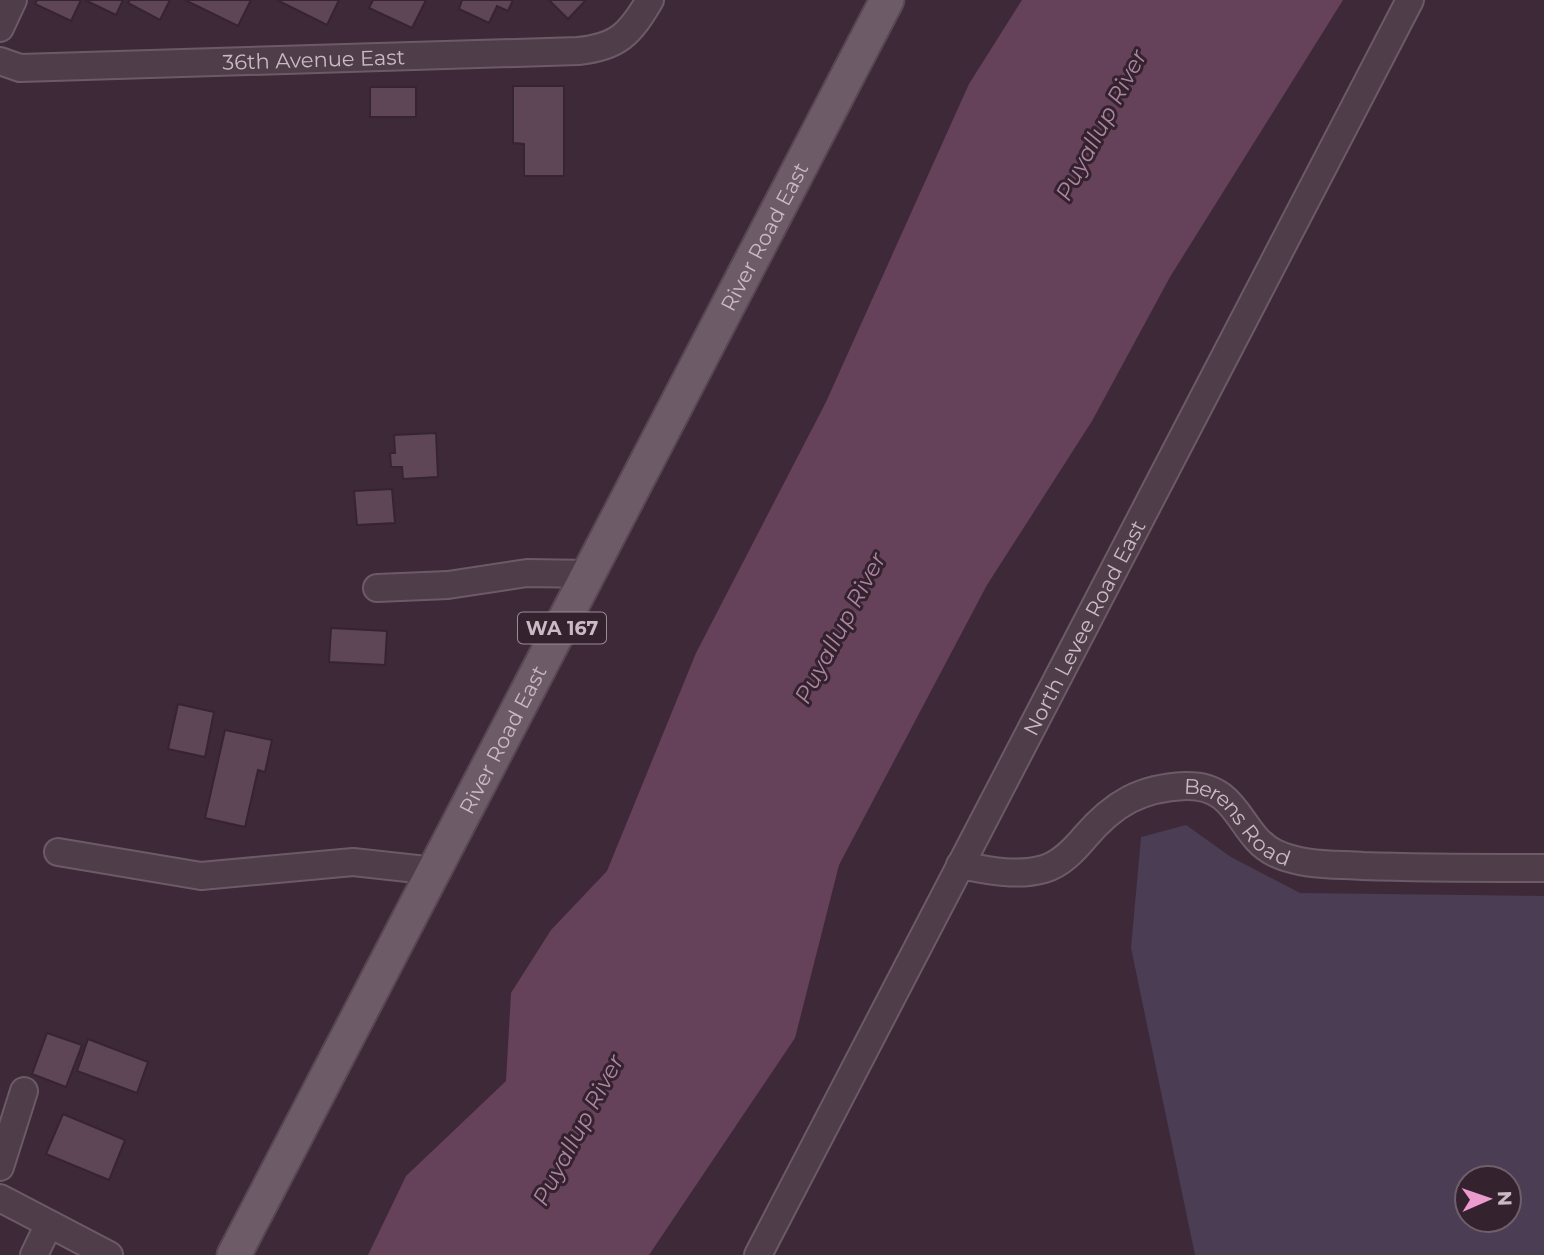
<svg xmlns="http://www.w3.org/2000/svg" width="1544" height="1255" font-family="Montserrat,sans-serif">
<rect width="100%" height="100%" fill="#3e2938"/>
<!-- green -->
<path fill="#4a3d54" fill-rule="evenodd" d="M1186 825 1231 857 1300 893 1544 896V1255H1195L1131 948 1141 837ZM1467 1178H1509V1220H1467Z"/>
<!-- water -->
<path fill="#66415a" d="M1022 0H1343L1170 277 1092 421 987 585 839 865 795 1038 649 1255H368L406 1176 506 1081 511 993 551 930 607 871 696 653 826 402 969 84Z"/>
<!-- building -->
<g fill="#5e4656" stroke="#362430" stroke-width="2">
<path d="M37 0H81L71 21 35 4Z"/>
<path d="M85 0H123L116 15Z"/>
<path d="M130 0H170L160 20 128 3Z"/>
<path d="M185 0H251L238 26Z"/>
<path d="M277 0H339L327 25Z"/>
<path d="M373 0H426L412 28 369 8Z"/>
<path d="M462 0H513L508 11 497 6 489 23 459 9Z"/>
<path d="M549 0H586L568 19Z"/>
<path d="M513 86H564V176H524V144L513 143Z"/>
<rect x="370" y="87" width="46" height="30"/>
<path d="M436 433 438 477 403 479 402 467H391L390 453H395L394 435Z"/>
<path d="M392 489 395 523 357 525 354 491Z"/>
<path d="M331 628 387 631 385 665 329 662Z"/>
<path d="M178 704 214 712 205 757 168 749Z"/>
<path d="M225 730 272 740 265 772 258 770 245 827 205 818Z"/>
<path d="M47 1033 82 1045 66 1087 32 1074Z"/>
<path d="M88 1039 148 1062 137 1093 77 1071Z"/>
<path d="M63 1114 125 1140 109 1180 46 1154Z"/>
</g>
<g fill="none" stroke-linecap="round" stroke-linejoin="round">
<defs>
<g id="minor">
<path d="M0 28 13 0"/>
<path id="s1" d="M0 61 20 68 578 51C618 47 630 34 650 0"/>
<path d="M377 588 448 585 527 573 590 574"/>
<path d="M58 852 201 876 353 862 435 871"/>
<path id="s2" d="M960 865C986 870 1017 877 1044 869 1061 864 1074 850 1085 837 1114 803 1141 788 1185 786 1240 784 1238 835 1275 853 1302 866 1334 864 1363 866 1423 868 1484 868 1544 868"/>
<path d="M0 1167 24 1091"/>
<path d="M0 1198 109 1255"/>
<path d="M34 1255 49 1224"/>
<path id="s3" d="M758 1255 1410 0"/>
</g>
<g id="major">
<path id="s4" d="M234 1255 887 0"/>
</g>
</defs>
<!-- minor casing -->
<use href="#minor" stroke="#6c5b67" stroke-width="30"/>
<!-- major casing -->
<use href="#major" stroke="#584752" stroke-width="37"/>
<!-- minor -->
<use href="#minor" stroke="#4f3d49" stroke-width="26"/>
<!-- major -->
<use href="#major" stroke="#6e5b68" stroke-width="33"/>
</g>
<g text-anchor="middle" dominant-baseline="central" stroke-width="6" stroke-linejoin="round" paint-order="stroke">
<!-- shield labels -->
<rect fill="#34222e" stroke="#9c8c97" stroke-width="2" x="518" y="612.5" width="88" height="31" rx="5"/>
<g font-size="19" font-weight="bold" fill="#c9bac4">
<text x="562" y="628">WA 167</text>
</g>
<!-- street labels -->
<g font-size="21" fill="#c9bac4" stroke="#34222e">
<text stroke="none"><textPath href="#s1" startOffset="315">36th Avenue East</textPath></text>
<text stroke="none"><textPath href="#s4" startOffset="1148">River Road East</textPath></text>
<text stroke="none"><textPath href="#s3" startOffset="707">North Levee Road East</textPath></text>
<text stroke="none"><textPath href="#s4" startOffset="581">River Road East</textPath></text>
<text stroke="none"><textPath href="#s2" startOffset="320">Berens Road</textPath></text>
</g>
<!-- water labels -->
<g font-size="23" font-style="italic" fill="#ac85a0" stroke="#34222e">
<text transform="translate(1101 125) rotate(-62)">Puyallup River</text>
<text transform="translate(840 628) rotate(-62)">Puyallup River</text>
<text transform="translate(578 1130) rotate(-62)">Puyallup River</text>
</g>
</g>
<!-- north arrow -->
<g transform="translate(1488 1199) rotate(88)"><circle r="33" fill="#34222e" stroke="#705f6a" stroke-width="2"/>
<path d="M0-5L12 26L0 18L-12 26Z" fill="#ec9bcf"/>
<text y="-10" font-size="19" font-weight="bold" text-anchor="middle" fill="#c9bac4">N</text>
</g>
</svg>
